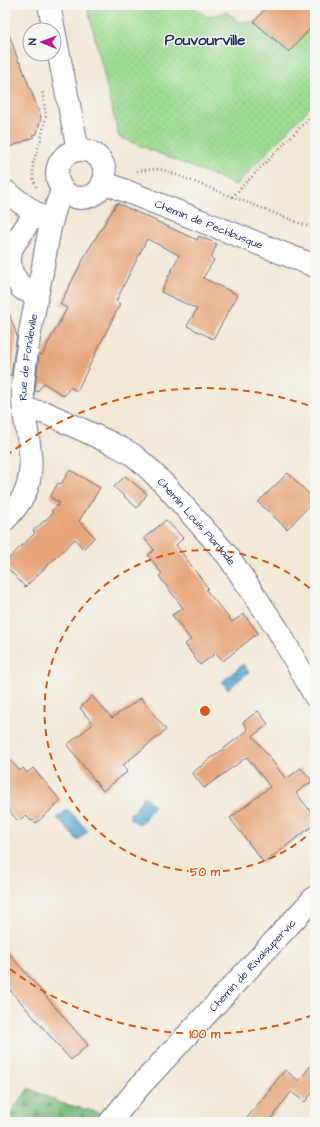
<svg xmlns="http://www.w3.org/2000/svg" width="320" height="1127" font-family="'Architects Daughter',sans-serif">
<defs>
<pattern id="grass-dots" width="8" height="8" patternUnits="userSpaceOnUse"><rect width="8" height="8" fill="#9bdb91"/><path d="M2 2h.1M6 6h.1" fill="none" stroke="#85bc7f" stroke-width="1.8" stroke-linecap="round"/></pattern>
<pattern id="forest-firs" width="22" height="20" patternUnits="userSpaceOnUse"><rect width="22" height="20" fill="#7cbb7b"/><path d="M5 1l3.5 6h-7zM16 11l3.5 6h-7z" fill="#659868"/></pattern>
<pattern id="water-rules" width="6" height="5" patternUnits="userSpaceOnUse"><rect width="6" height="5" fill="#54aad0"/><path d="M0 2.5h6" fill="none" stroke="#458bac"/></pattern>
</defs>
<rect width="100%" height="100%" fill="#f6f6f2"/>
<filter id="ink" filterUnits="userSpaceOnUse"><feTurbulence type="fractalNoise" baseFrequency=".025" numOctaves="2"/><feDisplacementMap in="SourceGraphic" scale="8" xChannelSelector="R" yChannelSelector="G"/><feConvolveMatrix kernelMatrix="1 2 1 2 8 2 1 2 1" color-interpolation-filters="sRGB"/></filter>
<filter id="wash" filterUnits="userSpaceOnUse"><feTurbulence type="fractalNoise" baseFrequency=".012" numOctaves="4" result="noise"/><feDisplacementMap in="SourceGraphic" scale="16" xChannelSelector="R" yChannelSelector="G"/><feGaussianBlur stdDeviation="0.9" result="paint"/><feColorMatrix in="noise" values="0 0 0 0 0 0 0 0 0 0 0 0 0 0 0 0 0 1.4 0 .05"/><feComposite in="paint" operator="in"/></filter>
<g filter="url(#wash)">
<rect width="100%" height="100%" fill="#f2e8d4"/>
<!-- grass -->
<path fill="url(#grass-dots)" stroke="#5b8578" d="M87 5H192L207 17 226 12 240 22H254L289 52 315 23V102L236 185 119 137Z"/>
<!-- forest -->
<path fill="url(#forest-firs)" stroke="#4c756c" d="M29 1088 61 1103 135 1122H5V1120Z"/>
<!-- water -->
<g fill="url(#water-rules)" stroke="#386c97">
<path d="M243 664 249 672 228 689 222 682Z"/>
<path d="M143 797H146L153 804V807L141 824C135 823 129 820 130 813H133Z"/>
<path d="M68 809 88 831 78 841 57 818Z"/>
</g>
<g id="blocks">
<!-- building -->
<g fill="#e6a679">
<path d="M269 5H303L315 15V23L289 52 254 22Z"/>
<path d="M8 31 19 63 20 62 41 117 37 134 32 135 34 137 10 147 5 139V32Z"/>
<path d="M117 203 197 240 199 236 217 244 211 258 214 260 203 278 238 295 213 339 187 326 197 309 161 292 179 255 147 239 116 301 120 304 77 391 70 387 64 396 44 383 37 392 35 391V387L39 354 42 355 67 308 60 304 87 252Z"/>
<path d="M8 310 17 336 11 376 5 371V311Z"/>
<path d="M70 470 100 488 79 521 95 537 83 549 75 539 25 587 5 565V562L35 533 33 531 53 513 51 511 60 503 50 497 58 483 61 484Z"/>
<path d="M288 473 315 500 287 529 258 502Z"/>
<path d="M125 476 147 494 137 508 114 487Z"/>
<path d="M166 520 183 538 176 545 208 588 206 590 232 622 244 614 258 633 223 661 216 653 200 665 185 644 191 640 172 615 183 608 159 576 162 574 148 555 154 550 144 538Z"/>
<path d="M92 696 112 718 141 698 166 730 123 765 127 772 103 791 67 745 93 724 80 708Z"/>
<path d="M258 711 268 724 253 736 286 779 301 768 312 781 296 793 315 817V824L264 863 230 818 270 787 247 757 204 788 192 773 248 730 243 722Z"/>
<path d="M5 755 20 771 23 768 27 773 33 768 61 801 36 823 33 820 31 821 26 815 18 821 5 806Z"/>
<path d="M5 949 88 1045 71 1060 5 984Z"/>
<path d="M315 1060V1089L305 1102 291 1092 270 1120 259 1122H244L285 1070 299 1081Z"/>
</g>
</g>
</g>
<g filter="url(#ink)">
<use href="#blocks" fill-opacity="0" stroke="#667087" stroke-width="1"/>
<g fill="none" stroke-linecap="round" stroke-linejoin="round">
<defs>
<g id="minor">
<path d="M49 5 78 150"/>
<circle cx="81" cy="174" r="24"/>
<path id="s1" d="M103 182 315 266"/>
<path d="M5 191 46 221"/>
<path d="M35 213 11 249 10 260 11 271 22 289 37 295"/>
<path id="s2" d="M24 412 34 411 46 413 113 444 132 454 147 467 167 487 228 556 278 630 315 696"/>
<path id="s3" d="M5 520C12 513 24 498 27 488 38 454 20 420 23 386 26 348 34 310 42 272 47 245 50 215 63 190"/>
<path id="s4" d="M110 1122 139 1087 315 897"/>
</g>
</defs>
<!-- minor casing -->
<use href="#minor" stroke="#667087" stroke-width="24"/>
<!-- path -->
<g stroke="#667087" stroke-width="2.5" stroke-dasharray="1 3" stroke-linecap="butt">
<path d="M137 171 156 169 164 170 315 229"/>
<path d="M36 187 33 177V163L41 139 46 116 42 90"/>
<path d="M232 197 315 112"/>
</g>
<!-- minor -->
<use href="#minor" stroke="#fff" stroke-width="22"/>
</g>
</g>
<!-- distance rings -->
<g fill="none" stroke="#de5710" stroke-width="2" stroke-dasharray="7 5">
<path d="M315 829A161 161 0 1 1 315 593"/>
<path d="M313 1015A323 323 0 0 1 6 966M6 456A323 323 0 0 1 313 407"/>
</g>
<g text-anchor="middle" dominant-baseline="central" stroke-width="3" stroke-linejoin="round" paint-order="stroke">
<!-- street labels -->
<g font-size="11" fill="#1b2f5e" stroke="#f6f6f2">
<text stroke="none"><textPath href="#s1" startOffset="114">Chemin de Pechbusque</textPath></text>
<text stroke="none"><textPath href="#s3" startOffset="171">Rue de Fondeville</textPath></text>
<text stroke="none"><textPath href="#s2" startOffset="211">Chemin Louis Plantade</textPath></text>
<text stroke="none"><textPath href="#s4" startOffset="212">Chemin de Rivalsupervic</textPath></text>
</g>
<!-- district labels -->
<g font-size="15" font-weight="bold" fill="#1b2f5e" stroke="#f6f6f2">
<text x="205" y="40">Pouvourville</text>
</g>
</g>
<circle cx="205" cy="711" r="6" fill="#de5710" stroke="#f6f6f2" stroke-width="2"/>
<g font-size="12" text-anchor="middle" font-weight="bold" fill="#de5710" stroke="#f6f6f2" stroke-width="3" stroke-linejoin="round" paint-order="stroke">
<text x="205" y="876">50 m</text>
<text x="205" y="1038">100 m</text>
</g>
<!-- margin -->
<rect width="320" height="1127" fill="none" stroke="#f6f6f2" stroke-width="20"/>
<!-- north arrow -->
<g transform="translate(42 42) rotate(271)"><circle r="19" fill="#f6f6f2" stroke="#9ea6b7"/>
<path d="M0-3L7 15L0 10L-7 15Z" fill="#b5179e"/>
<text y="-6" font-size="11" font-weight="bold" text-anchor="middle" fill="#1b2f5e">N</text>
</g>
</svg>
